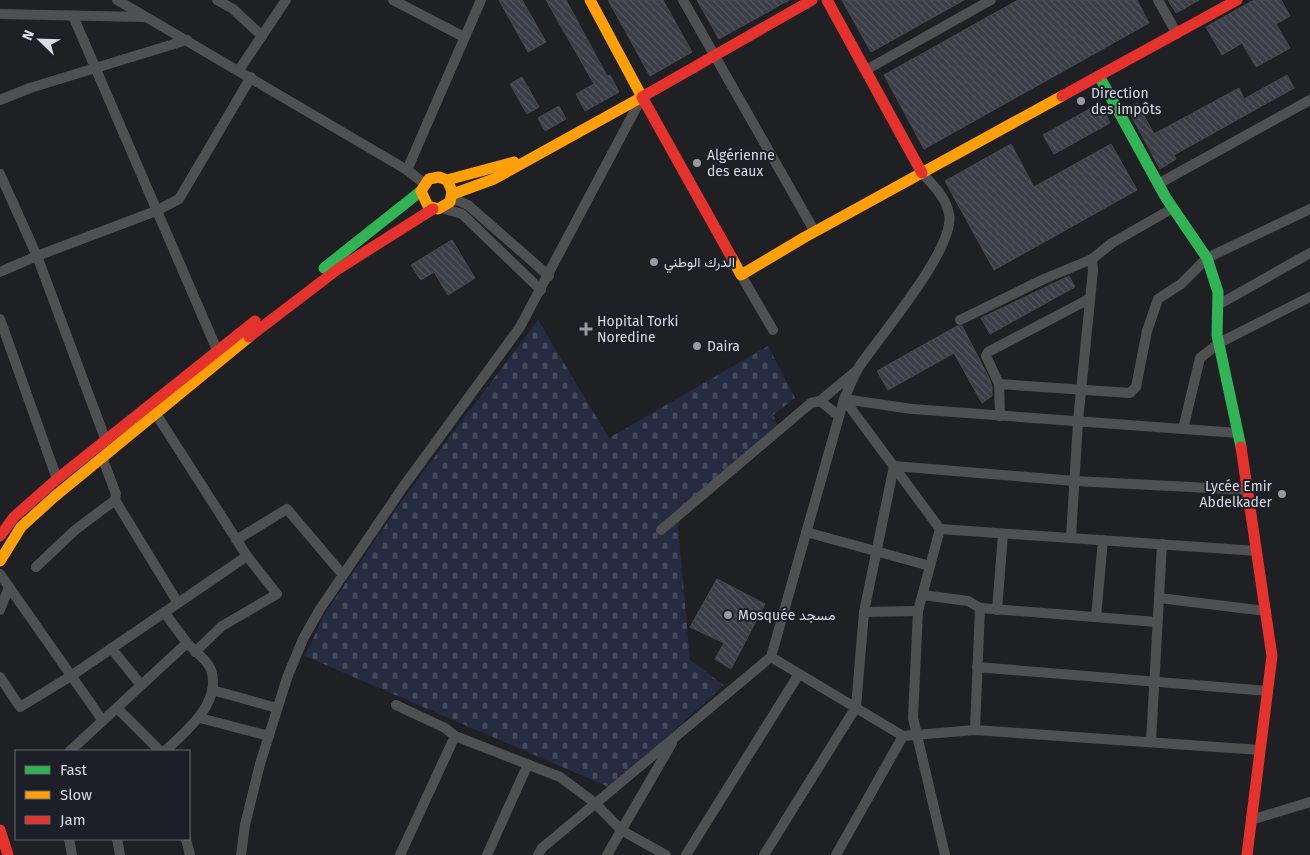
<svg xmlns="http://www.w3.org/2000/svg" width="1310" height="855" font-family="'Fira Sans',Vazirmatn,sans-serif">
<defs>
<pattern id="cemetery-stones" width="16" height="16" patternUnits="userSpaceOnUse" patternTransform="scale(1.25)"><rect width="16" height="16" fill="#252c41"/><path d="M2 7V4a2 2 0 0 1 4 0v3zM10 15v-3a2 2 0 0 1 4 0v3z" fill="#444a5c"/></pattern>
<pattern id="building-back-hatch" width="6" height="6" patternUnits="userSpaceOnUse" patternTransform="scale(1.25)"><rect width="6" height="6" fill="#3a3d46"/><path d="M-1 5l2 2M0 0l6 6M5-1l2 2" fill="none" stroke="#565860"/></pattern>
</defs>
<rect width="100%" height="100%" fill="#1f2024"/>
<!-- cemetery -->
<path fill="url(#cemetery-stones)" d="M538 320 609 438 768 346 795 398 773 415 779 429 683 512 678 526 690 660 724 685 611 788 305 656 324 615 406 495Z"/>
<!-- building -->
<g fill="url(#building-back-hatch)" stroke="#48494c">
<path d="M499 0H522L546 42 528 52Z"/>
<path d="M546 0H566L607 76 610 75 619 92 585 111 576 94 594 84Z"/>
<path d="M608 0H663L692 52 650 76Z"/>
<path d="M697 0H789L719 39Z"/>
<path d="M842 0H964L871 52Z"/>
<path d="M1018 0H1137L1149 23 924 149 884 75Z"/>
<path d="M1168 0H1199L1176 13Z"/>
<path d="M1254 0H1281L1290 16 1276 24 1290 48 1256 67 1242 43 1222 55 1206 27Z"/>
<path d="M1287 75 1294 88 1174 155 1176 159 1160 169 1127 108 1137 103 1154 134 1239 88 1244 99Z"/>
<path d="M522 77 539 107 527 114 510 84Z"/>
<path d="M1100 103 1110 123 1054 154 1043 135Z"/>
<path d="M559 106 566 119 545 131 538 118Z"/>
<path d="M1011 144 1034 187 1111 144 1137 190 994 270 945 181Z"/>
<path d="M452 240 475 278 448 295 434 272 421 280 411 265Z"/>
<path d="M1069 276 1075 287 990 334 981 318Z"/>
<path d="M957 326H962L988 376 992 386V396L982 403 954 353 888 390 877 371Z"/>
<path d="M717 579 765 604 731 669 715 659 724 643 690 627Z"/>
</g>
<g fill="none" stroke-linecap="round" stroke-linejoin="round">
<!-- street -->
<g stroke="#4f5052" stroke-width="10">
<path d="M117 0 407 170 425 184"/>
<path d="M217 0 233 9 262 36"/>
<path d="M393 0 464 37"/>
<path d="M683 0 815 232"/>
<path d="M1158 0 1177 34"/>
<path d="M0 14 144 17"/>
<path d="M73 16 217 350"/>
<path d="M239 70 286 0"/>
<path d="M866 70 991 0"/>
<path d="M0 100 30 88 187 40"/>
<path d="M407 170 481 0"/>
<path d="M922 173C933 185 946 197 949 214 956 248 879 337 859 367 853 377 849 388 844 399L771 657 903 736 975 730 1260 750"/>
<path d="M0 174 37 256 106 441"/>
<path d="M1158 184 1310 100"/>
<path d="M452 198 468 205 549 276"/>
<path d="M442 208 462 214 541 290"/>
<path d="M0 272 37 256 156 211 179 199 251 77"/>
<path d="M741 275 773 330"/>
<path d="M1218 305 1310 253"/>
<path d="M0 319 57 479"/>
<path d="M960 320 1044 279 1092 259 1112 243 1173 208"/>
<path d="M999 384 1130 393 1136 387 1147 331 1158 299 1181 284 1207 258 1310 209"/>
<path d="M820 401 856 371"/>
<path d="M1000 416 999 384 986 356 988 352 1089 299"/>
<path d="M1183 429 1200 358 1219 343 1310 297"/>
<path d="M1238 433 912 409 844 399 940 529 1257 551"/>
<path d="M102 457 116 494 115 500 178 603"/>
<path d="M940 529 918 611 913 718 945 855"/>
<path d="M661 530 811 403 820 401 839 416"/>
<path d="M806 532 930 566"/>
<path d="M1071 538 1078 421 1093 270 1092 259"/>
<path d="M236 540 287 509 343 575"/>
<path d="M36 567 74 531 115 500"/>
<path d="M0 574 103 721"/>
<path d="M923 595 968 601 980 608"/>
<path d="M1159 598 1266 611"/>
<path d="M0 610 9 587"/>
<path d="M997 610 1003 534"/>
<path d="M164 612 187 643"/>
<path d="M864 612 918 611"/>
<path d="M1096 617 1103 540"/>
<path d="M111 648 141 685"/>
<path d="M195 652 222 626 277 594 247 556"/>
<path d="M977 667 1268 691"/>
<path d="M0 677 20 707 71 676 247 556 156 414"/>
<path d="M212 690 277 708"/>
<path d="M396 705 445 728 455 736 560 777 595 803 621 830 666 855"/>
<path d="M117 708 160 751"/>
<path d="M200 718 269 736"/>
<path d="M975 730 980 608 1157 622"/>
<path d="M1151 742 1162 544"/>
<path d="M70 751 187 643C194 650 208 661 211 670 222 703 186 731 165 751"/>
<path d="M1251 820 1310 802"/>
<path d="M69 839 72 855"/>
<path d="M117 839 120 855"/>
<path d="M186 839 190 855"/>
<path d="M241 855 245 825 260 764 287 678 303 639 320 609 403 487 520 327 642 97"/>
<path d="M400 855 455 736"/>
<path d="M487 855 528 764"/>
<path d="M538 855 542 848 771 657"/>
<path d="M607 855 672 743"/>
<path d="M686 855 799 674"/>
<path d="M764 855 856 707 864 612 894 466 1075 481 1247 490"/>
<path d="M836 855 903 736"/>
</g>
<!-- fast -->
<g stroke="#30b455" stroke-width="11">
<path d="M1099 76 1166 198 1207 258 1218 292 1217 335 1241 447"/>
<path d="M324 268 421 191"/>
</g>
<!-- slow -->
<g stroke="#ff9f0a" stroke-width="11">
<path d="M447 180 452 191 450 202 438 209 428 206 421 191 429 179 439 177 447 180 514 162"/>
<path d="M453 194 494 179 642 97 590 0"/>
<path d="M732 258 741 275 805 237 1062 96"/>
<path d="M0 561 21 527 54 497 249 337"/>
</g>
<!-- jam -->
<g stroke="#e5322d" stroke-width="11">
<path d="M827 0 922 173"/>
<path d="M1062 96 1237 0"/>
<path d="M732 258 642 97 812 0"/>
<path d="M249 337 338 269 433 209"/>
<path d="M1241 447 1272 656 1247 855"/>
<path d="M0 536 14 517 57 479 255 321"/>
<path d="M0 830 8 855"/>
</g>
</g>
<!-- markers -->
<g fill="#989aa0" stroke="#1c1f27" stroke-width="2">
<circle cx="1081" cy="101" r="5"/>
<circle cx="697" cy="163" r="5"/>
<circle cx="654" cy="262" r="5"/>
<path d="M583.5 321.5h5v5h5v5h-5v5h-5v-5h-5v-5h5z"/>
<circle cx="697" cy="346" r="5"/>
<circle cx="1282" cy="494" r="5"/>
<circle cx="728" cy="615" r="5"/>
</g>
<g text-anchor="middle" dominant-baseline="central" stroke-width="4" stroke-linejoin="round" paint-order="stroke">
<!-- poi labels -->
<g font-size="14" fill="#d9dce2" stroke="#1c1f27" text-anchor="start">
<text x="1091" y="93">Direction<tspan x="1091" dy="16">des impôts</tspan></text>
<text x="707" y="155">Algérienne<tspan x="707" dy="16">des eaux</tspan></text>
<text x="664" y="262">الدرك الوطني</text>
<text x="597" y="321">Hopital Torki<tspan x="597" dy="16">Noredine</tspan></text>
<text x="707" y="346">Daira</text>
<text x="1272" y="486" text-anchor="end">Lycée Emir<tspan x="1272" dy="16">Abdelkader</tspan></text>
<text x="738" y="615">Mosquée مسجد</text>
</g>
</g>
<!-- legend -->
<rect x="15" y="750" width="175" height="90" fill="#1c1f27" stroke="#686b72"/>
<rect x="25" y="766" width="25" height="8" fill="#30b455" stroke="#686b72"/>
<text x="60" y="775" font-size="15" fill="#d9dce2">Fast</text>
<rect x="25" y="791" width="25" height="8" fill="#ff9f0a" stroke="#686b72"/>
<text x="60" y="800" font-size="15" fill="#d9dce2">Slow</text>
<rect x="25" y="816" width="25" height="8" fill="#e5322d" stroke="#686b72"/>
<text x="60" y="825" font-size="15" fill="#d9dce2">Jam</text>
<!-- north arrow -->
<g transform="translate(40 40) rotate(293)" stroke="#1c1f27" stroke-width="4" paint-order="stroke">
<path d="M0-4L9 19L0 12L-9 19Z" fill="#d9dce2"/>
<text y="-8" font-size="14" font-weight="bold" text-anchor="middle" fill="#d9dce2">N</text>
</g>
</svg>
